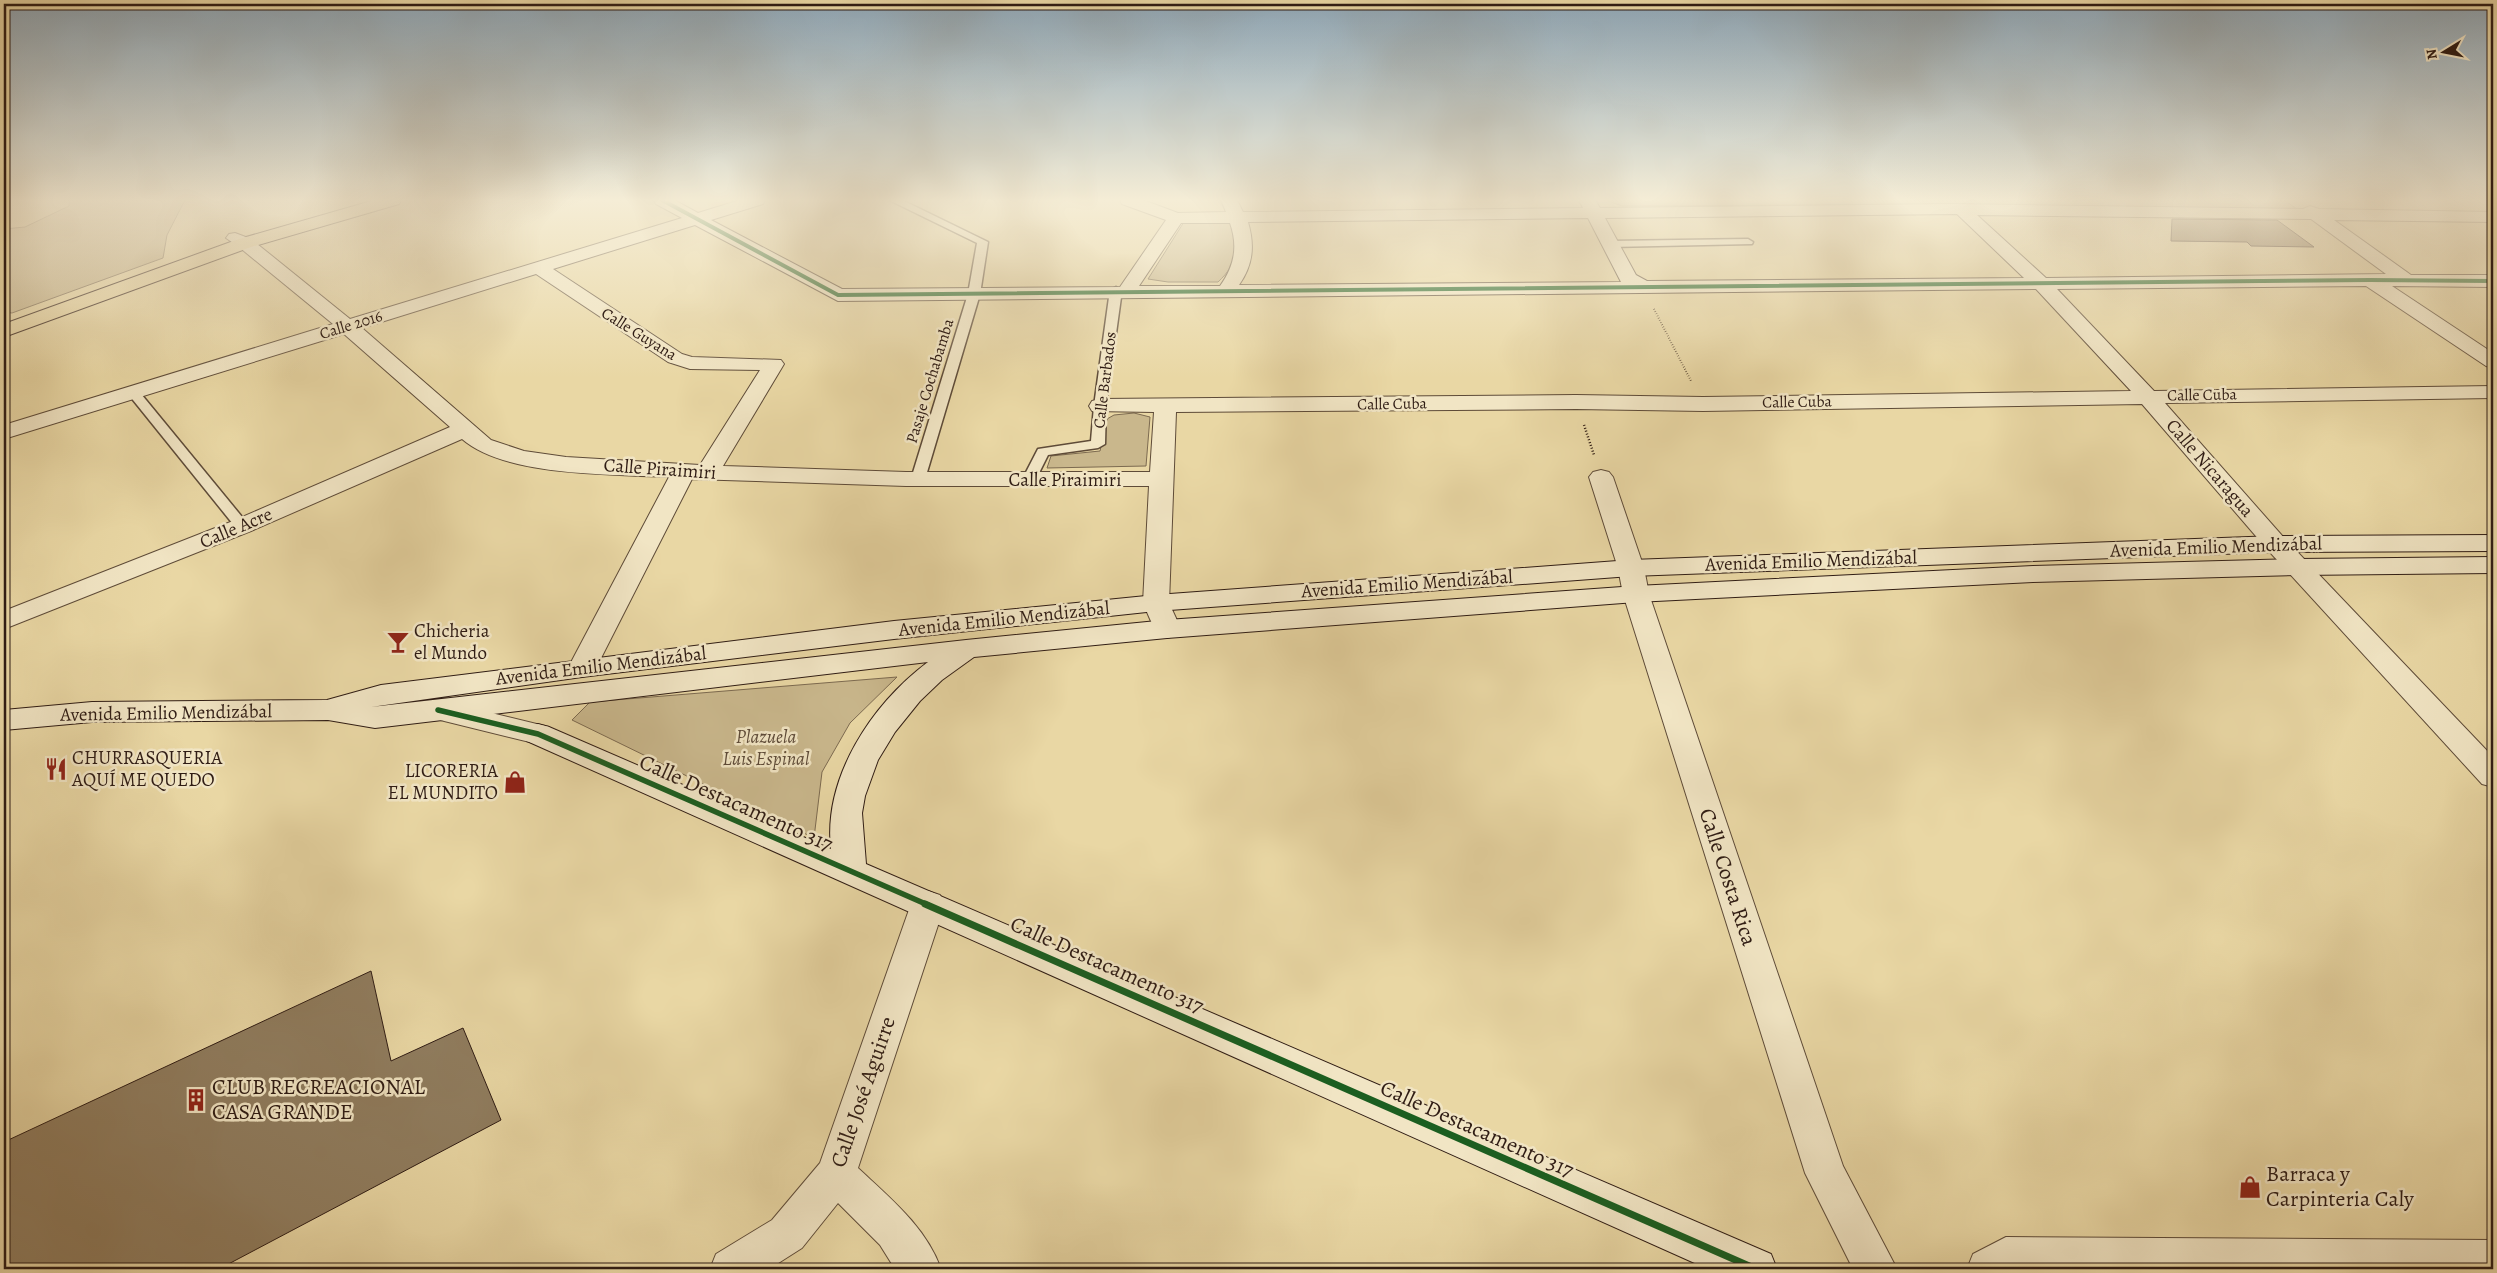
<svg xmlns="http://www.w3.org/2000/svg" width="2497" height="1273" font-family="Alegreya,serif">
<rect width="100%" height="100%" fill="#e9d7a4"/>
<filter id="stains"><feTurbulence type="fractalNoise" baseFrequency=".004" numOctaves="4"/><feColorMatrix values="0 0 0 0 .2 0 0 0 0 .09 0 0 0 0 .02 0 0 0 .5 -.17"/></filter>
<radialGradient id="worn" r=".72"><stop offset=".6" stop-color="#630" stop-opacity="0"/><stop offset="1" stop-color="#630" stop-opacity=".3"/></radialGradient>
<!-- green -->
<g fill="#c9b78c" stroke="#7c6a50">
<path d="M69 200H185L167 235 163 258 12 313 4 312V229L25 227 69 206Z"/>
<path d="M1605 200H2284L2297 209 1963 204 1622 206Z"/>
<path d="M1184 222 1232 223C1235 248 1239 263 1218 282H1168L1148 279Z"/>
<path d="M1134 413 1150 417 1146 466 1047 468 1051 456 1100 451 1107 419 1114 415Z"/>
<path d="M897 677 850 723 822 772 814 838 572 720 590 702Z"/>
</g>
<!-- building -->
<g fill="#907d5f" stroke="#2f1c14">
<path d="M2172 219 2277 220 2314 247 2251 246 2247 242 2171 241Z"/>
<path d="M371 971 391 1061 463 1028 501 1120 219 1269H4V1142Z"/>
</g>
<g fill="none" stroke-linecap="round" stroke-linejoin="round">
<defs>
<g id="lane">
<path d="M889 200H902L988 242 980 294 925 479 918 483 911 479 968 294 977 243Z"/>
<path d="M1748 239 1753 242 1752 244 1610 247 1605 244 1610 241Z"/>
<path d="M1116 287 1122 290 1106 406 1105 444 1098 448 1048 455 1034 483H1024L1022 480 1038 449 1091 441 1094 406 1110 290Z"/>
<path d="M133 388 137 389 247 523 249 526 247 529H237L129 395 127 392 129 389Z"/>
</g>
<g id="street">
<path d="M654 200H674L698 213 740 200H765L763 204 711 220 842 289 1120 287 1166 220 1122 204 1120 200H1143L1178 213 1226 212 1221 200H1237L1243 212 1583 208 1579 200H1595L1600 208 1951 204 2303 209 2310 206 2319 209 2493 212V222L2334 220 2411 275H2493V287L2392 286 2493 353V368L2486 366 2366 286 2057 289 2154 391 2493 386V398L2165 403 2285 539 2493 757V787L2482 784 2267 549 2142 404 1703 411 1576 409 1176 412 1169 603 1181 629 1177 635 1167 638 1157 635 1143 603 1149 486H906L692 479 596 668 592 674 582 677 572 674 568 668 669 477C612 474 506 477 462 439L251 531 4 629V611L233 521 450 427 344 334 4 439V425L333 324 239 247 226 238 229 234 235 233 251 239 350 319 682 218 656 204ZM1957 214 2024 278 1647 281 1636 275 1605 218ZM1977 215 2311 219 2386 274 2046 278ZM1588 218 1621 282 1239 285C1253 265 1255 246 1248 222ZM1181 223H1230C1238 246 1235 265 1220 286H1139ZM695 225 838 301 2036 289 2131 391 1703 397 1576 395 1100 399 1092 401 1089 406 1092 411 1154 412 1150 472H906L723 466 784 364 781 360 692 357 682 354 553 269ZM536 274 668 362 690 369 760 370 700 465 566 457 524 451 491 440 362 328Z"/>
<path d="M1601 470 1609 472 1613 477 1644 568 1649 594 1843 1166 1897 1269H1853L1805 1173 1623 594 1618 568 1589 477 1593 472Z"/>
<path d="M438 700 549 727 553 734 549 741 538 744 428 717 423 710 428 703Z"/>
<path d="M928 891 940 895 945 904 858 1168C890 1198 926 1227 941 1269H895L880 1245 838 1203 802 1248 769 1269H710L716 1254 772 1220 820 1163 911 904 916 895Z"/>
<path d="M2006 1237 2493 1240V1269H1967L1973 1254Z"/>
</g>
<path id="secondary" d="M2493 535V551L2276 552 1631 576 1156 611 894 639 582 677 371 707 966 640 1167 620 1636 586 2033 566 2298 559 2493 557V573L2298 575 2033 582 1636 602 1167 638 974 657 942 680 920 701 895 732 878 760 865 796 862 813 866 864 1771 1254 1777 1269H1708L527 741 523 734 527 727 538 724 549 727 831 849C823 777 872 704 928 662L375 728 328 720 92 722 4 730V710L92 702 327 700 381 685 894 621 1156 595 1631 560 2276 536Z"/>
<path id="primary" d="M375 200H401L399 204 251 247 4 337V324L239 239Z"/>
</defs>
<!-- lane casing -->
<use href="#lane" stroke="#5e4b38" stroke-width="3"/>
<!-- street casing -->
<use href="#street" stroke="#5e4b38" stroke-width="2"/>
<!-- secondary casing -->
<use href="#secondary" stroke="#2f1c14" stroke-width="2"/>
<!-- primary casing -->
<use href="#primary" stroke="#2f1c14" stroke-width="2"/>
<!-- path-far1 -->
<path stroke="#2f1c14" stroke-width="2" stroke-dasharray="0.5 2" stroke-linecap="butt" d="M1654 309 1691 381"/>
<!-- path -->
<path stroke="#2f1c14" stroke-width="2.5" stroke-dasharray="1 2" stroke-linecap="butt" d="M1584 425 1594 455"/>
<!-- lane -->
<use href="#lane" fill="#f1e5c4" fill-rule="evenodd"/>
<!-- street -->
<use href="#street" fill="#f1e5c4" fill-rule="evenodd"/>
<!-- secondary -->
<use href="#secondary" fill="#f1e5c4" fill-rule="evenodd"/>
<!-- primary -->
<use href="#primary" fill="#e9d7a4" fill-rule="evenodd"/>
<defs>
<path id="cycleway-far2" d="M662 200 838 295 2370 280 2493 281"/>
<path id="cycleway-far1" d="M438 710 538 734 928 905"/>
<path id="cycleway" d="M925 904 1756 1269"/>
</defs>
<!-- cycleway-far2 casing -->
<use href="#cycleway-far2" stroke="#f1e5c4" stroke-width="5.5"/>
<!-- cycleway-far1 casing -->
<use href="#cycleway-far1" stroke="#f1e5c4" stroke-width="9"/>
<!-- cycleway casing -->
<use href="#cycleway" stroke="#f1e5c4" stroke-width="10"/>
<!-- cycleway-far2 -->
<use href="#cycleway-far2" stroke="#1b5e20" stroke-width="4"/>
<!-- cycleway-far1 -->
<use href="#cycleway-far1" stroke="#1b5e20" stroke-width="5.5"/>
<!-- cycleway -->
<use href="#cycleway" stroke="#1b5e20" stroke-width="7"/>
</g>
<!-- sky -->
<linearGradient id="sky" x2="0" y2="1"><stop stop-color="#8fa8b9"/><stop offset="0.53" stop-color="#f5edd6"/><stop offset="1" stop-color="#f5edd6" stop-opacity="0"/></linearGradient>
<rect width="2497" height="378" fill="url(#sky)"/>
<!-- icons -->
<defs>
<symbol id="bar-bare" viewBox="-9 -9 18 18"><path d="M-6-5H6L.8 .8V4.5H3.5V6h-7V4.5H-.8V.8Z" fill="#8f2418" stroke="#f1e5c4" stroke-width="2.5" paint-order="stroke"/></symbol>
<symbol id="restaurant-bare" viewBox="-9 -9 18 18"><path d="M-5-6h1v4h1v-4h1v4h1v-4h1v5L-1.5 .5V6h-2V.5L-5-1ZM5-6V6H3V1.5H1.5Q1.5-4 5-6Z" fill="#8f2418" stroke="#f1e5c4" stroke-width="2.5" paint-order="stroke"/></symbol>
<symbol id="shop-bare" viewBox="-9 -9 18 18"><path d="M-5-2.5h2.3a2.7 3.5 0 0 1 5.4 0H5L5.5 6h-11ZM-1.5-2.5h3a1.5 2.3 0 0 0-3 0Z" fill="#8f2418" stroke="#f1e5c4" stroke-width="2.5" paint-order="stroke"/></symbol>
<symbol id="building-bare" viewBox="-9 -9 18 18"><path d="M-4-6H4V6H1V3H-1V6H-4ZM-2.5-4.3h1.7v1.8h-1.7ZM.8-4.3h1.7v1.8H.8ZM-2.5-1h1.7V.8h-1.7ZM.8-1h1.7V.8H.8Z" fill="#8f2418" stroke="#f1e5c4" stroke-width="2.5" paint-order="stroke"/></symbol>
</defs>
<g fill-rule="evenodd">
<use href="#bar-bare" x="382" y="626" width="32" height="32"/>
<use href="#restaurant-bare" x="40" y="753" width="32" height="32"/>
<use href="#shop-bare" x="499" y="766" width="32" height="32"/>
<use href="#building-bare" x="180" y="1084" width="32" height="32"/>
<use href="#shop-bare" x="2234" y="1171" width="32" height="32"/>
</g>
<g text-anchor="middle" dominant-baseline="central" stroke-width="5" stroke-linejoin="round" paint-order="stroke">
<!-- far-street labels -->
<g font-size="16" fill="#2f1c14" stroke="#f1e5c4">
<text transform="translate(351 325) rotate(-17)">Calle 2016</text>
<text transform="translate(639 334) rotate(32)">Calle Guyana</text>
<text transform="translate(1105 380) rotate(-83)">Calle Barbados</text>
<text transform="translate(930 381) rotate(-73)">Pasaje Cochabamba</text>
<text transform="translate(2202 395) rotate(-1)">Calle Cuba</text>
<text transform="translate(1797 402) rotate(-1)">Calle Cuba</text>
<text transform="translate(1392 404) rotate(-1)">Calle Cuba</text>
</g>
<!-- street labels -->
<g font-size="19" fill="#2f1c14" stroke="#f1e5c4">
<text transform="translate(2210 468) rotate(49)">Calle Nicaragua</text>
<text transform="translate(660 469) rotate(4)">Calle Piraimiri</text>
<text x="1065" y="480">Calle Piraimiri</text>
<text transform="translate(236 528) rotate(-23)">Calle Acre</text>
<text transform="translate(2216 547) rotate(-2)">Avenida Emilio Mendizábal</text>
<text transform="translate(1811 561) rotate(-2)">Avenida Emilio Mendizábal</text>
<text transform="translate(1407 584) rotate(-4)">Avenida Emilio Mendizábal</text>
<text transform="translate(1004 619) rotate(-6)">Avenida Emilio Mendizábal</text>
<text transform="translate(601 666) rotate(-7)">Avenida Emilio Mendizábal</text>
<text transform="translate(166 713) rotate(-1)">Avenida Emilio Mendizábal</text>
</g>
<!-- poi labels -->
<g font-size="19" fill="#2f1c14" stroke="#f1e5c4" text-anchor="start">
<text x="414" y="631">Chicheria<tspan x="414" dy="22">el Mundo</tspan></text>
<text x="72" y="758">CHURRASQUERIA<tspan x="72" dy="22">AQUÍ ME QUEDO</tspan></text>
<text x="498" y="771" text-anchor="end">LICORERIA<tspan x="498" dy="22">EL MUNDITO</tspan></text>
</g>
<!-- park labels -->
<g font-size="19" font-style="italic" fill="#5d4a38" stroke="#f1e5c4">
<text x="766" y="737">Plazuela<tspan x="766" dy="22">Luis Espinal</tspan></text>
</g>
<!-- near-street labels -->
<g font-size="22" fill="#2f1c14" stroke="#f1e5c4">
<text transform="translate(736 803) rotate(24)">Calle Destacamento 317</text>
<text transform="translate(1728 877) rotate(72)">Calle Costa Rica</text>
<text transform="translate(1107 965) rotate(24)">Calle Destacamento 317</text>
<text transform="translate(863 1092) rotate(-71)">Calle José Aguirre</text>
<text transform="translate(1477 1129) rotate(24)">Calle Destacamento 317</text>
</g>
<!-- near-poi labels -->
<g font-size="22" fill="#2f1c14" stroke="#f1e5c4" text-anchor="start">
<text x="212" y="1087">CLUB RECREACIONAL<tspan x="212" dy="25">CASA GRANDE</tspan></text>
<text x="2266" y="1174">Barraca y<tspan x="2266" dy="25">Carpinteria Caly</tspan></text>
</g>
</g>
<!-- margin -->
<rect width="2497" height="1273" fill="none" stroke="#e9d7a4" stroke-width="20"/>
<rect x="5" y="5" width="2487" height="1263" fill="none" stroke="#2f1c14" stroke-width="2.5"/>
<rect x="10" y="10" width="2477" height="1253" fill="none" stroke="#2f1c14"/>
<!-- north arrow -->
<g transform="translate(2444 52) rotate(260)" stroke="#f1e5c4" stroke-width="4" paint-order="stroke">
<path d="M0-4L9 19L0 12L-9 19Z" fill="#2f1c14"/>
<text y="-8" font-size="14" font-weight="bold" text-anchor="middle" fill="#2f1c14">N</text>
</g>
<rect width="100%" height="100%" filter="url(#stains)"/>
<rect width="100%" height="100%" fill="url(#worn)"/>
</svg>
